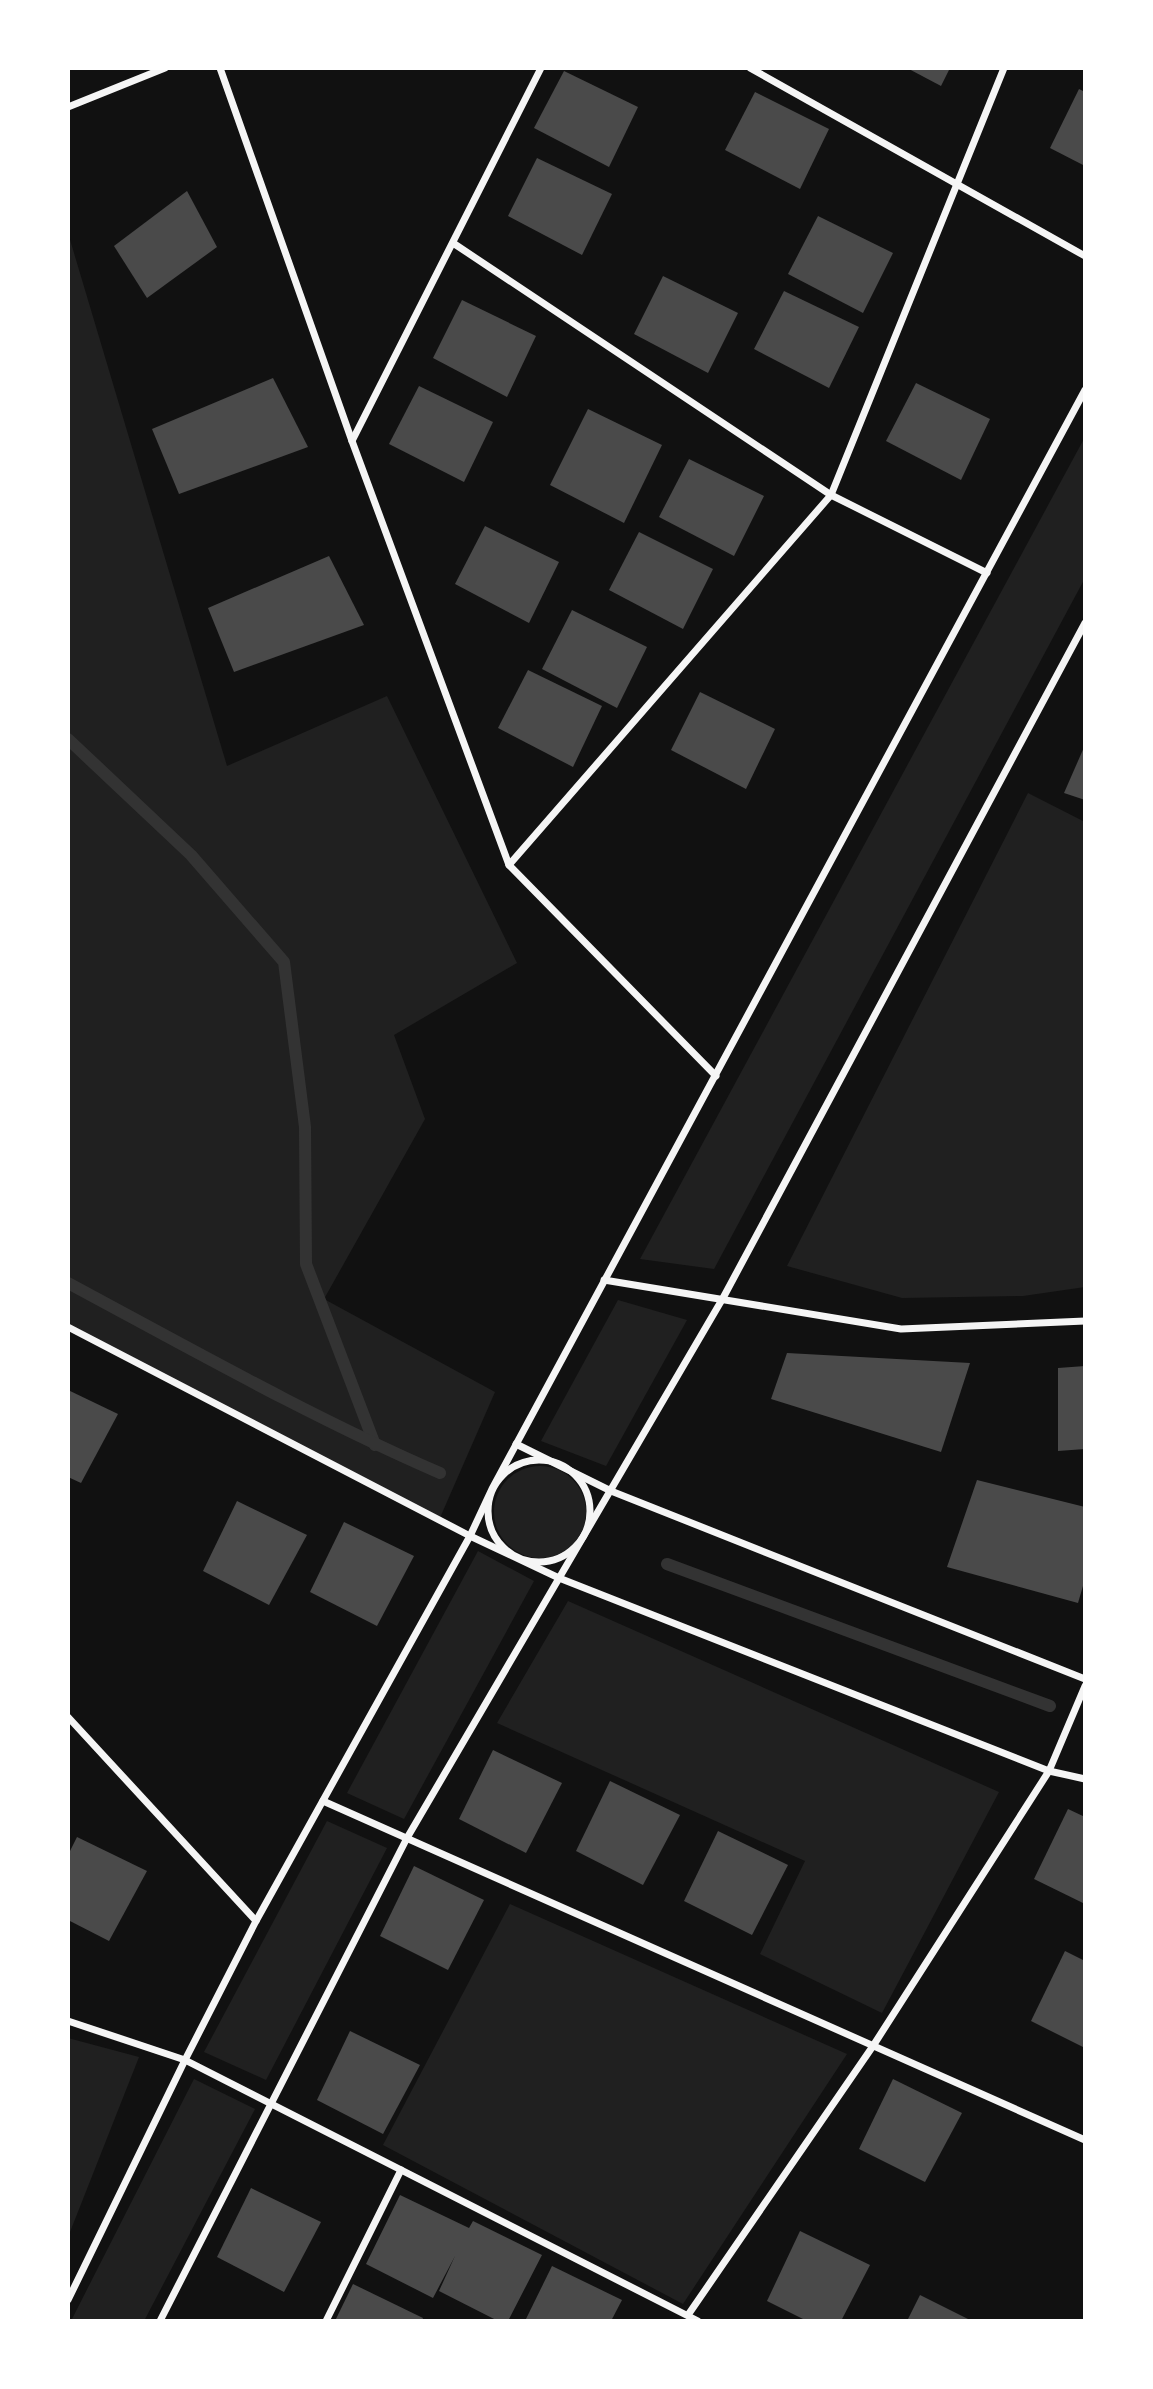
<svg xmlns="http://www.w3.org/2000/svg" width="1153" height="2389" font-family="Barlow,sans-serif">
<rect width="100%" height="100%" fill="#111"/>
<!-- green -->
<g fill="#202020">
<path d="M68 233 227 766 387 696 517 963 394 1035 425 1119 324 1299 495 1392 439 1520 68 1327Z"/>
<path d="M1085 437V578L714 1269 640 1259Z"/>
<path d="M1028 793 1085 822V1287L1023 1296 902 1298 787 1266Z"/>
<path d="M618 1300 687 1320 606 1466 541 1441Z"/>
<circle cx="540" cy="1512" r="46"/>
<path d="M478 1551 534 1581 404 1819 347 1793Z"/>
<path d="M568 1601 999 1792 882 2013 760 1954 805 1861 497 1723Z"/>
<path d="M327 1821 387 1848 266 2080 204 2052Z"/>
<path d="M510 1904 847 2054 683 2304 383 2145Z"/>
<path d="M68 2038 139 2057 68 2237Z"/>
<path d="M194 2079 255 2109 144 2321H71Z"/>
</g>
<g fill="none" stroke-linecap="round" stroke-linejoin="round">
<!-- stream -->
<g stroke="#333" stroke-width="12">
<path d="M68 739 191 855 284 962 305 1127 306 1264 375 1445"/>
<path d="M68 1283C191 1349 313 1418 440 1473"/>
<path d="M667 1564 1050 1706"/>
</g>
</g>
<!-- building -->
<g fill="#4a4a4a">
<path d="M907 68H950L941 86Z"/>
<path d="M564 71 638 107 609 167 534 128Z"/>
<path d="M1079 89 1085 92V166L1050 148Z"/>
<path d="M755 92 829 129 800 189 725 150Z"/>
<path d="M537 158 612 194 582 255 508 216Z"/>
<path d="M187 191 217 247 147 298 114 246Z"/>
<path d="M818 216 893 253 863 313 788 274Z"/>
<path d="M663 276 738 313 708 373 634 334Z"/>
<path d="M784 291 859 327 829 388 754 349Z"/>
<path d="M462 300 536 336 507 397 433 358Z"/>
<path d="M273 378 308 447 179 494 152 429Z"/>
<path d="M916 383 990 419 961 480 886 441Z"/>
<path d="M419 386 493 422 464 482 389 444Z"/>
<path d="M588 409 662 445 624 523 550 485Z"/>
<path d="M689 459 764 496 734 556 659 517Z"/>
<path d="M485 526 559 562 529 623 455 584Z"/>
<path d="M639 532 713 569 683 629 609 590Z"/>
<path d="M329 556 364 625 234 672 208 608Z"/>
<path d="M572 610 647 647 617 708 542 669Z"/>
<path d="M528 670 602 706 573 767 498 728Z"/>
<path d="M700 692 775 729 746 789 671 750Z"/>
<path d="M1085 745V800L1064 793Z"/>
<path d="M787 1353 970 1363 941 1452 771 1399Z"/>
<path d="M1085 1366V1449L1058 1451V1368Z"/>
<path d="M68 1390 118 1414 81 1483 68 1477Z"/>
<path d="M977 1480 1085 1507V1579L1078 1603 947 1567Z"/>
<path d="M237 1501 307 1535 269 1605 203 1571Z"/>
<path d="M344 1522 414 1556 377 1626 310 1592Z"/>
<path d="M493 1750 562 1783 526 1853 459 1819Z"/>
<path d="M610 1781 680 1815 643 1885 576 1851Z"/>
<path d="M1068 1809 1085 1817V1904L1034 1879Z"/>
<path d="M718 1831 788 1865 752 1935 684 1901Z"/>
<path d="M77 1837 147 1871 109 1941 68 1920V1855Z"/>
<path d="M414 1866 484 1900 448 1970 380 1936Z"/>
<path d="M1065 1951 1085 1961V2048L1031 2021Z"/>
<path d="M350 2031 420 2065 383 2134 317 2100Z"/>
<path d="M893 2079 962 2113 925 2182 859 2149Z"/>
<path d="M251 2188 321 2222 284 2292 217 2257Z"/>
<path d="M400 2195 469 2228 473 2221 542 2255 508 2321H498L439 2291 455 2256 433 2298 366 2264Z"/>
<path d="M800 2231 870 2265 841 2321H807L767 2301Z"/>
<path d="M552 2266 622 2300 611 2321H525Z"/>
<path d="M353 2284 423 2318 422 2321H335Z"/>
<path d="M920 2295 972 2321H907Z"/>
</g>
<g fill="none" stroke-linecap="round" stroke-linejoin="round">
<!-- minor -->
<g stroke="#f5f5f5" stroke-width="7">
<path d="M220 68 352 441 509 865 716 1076"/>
<path d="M750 68 1085 256"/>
<path d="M68 107 165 68"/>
<path d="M453 243 831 495 987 573"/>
<path d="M352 441 541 68"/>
<path d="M509 865 831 495 1004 68"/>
<path d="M604 1280 901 1329 1085 1321"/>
<path d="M68 1327 470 1536 559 1578 1049 1771 1085 1779"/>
<path d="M516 1444 611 1491 1085 1679"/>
<circle cx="539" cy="1511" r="51"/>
<path d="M68 1717 256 1921"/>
<path d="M323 1801 1085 2140"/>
<path d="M68 2021 185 2060 698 2321"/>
<path d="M68 2300 185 2060 256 1921 470 1536 492 1489 1085 390"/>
<path d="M688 2315 873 2046 1049 1771 1085 1686"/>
<path d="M160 2321 407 1838 723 1298 1085 623"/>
<path d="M326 2321 401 2170"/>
</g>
</g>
<!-- border -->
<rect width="1153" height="2389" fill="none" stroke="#ffffff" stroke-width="140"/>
</svg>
